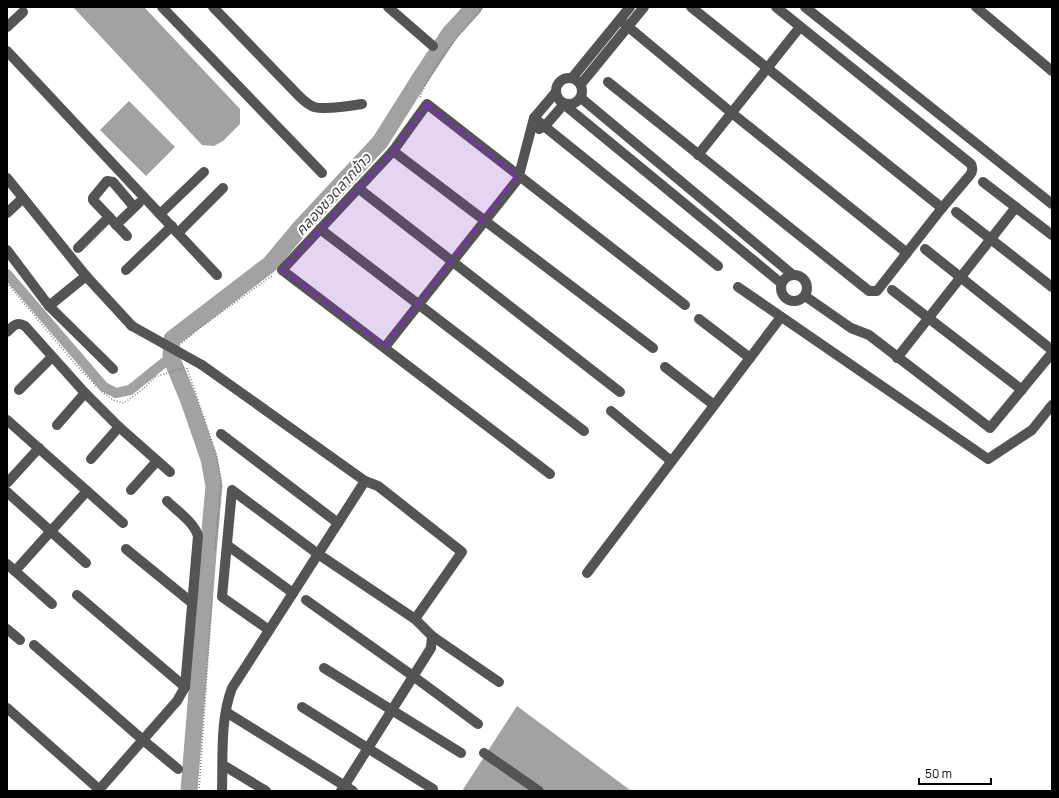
<svg xmlns="http://www.w3.org/2000/svg" width="1059" height="798" font-family="Manrope,'Noto Sans Thai',sans-serif">
<rect width="100%" height="100%" fill="#fff"/>
<!-- water -->
<g fill="#a2a2a2">
<path d="M73 7H144L240 109V124L223 141 214 146 202 145Z"/>
<path d="M129 101 175 147 146 176 100 130Z"/>
<path d="M517 706 630 790 629 791H462Z"/>
</g>
<g fill="none" stroke-linecap="round" stroke-linejoin="round">
<!-- canal -->
<path stroke="#a2a2a2" stroke-width="10" d="M7 274 104 387 116 393 130 390 171 357"/>
<!-- river -->
<path stroke="#a2a2a2" stroke-width="17" d="M189 791 209 541 214 486 209 459 189 401 171 357 172 339 270 264 301 227 380 142 419 80 450 33 474 7"/>
<!-- path -->
<g stroke="#767676" stroke-width="1.5" stroke-dasharray="1 2" stroke-linecap="butt">
<path d="M420 97C434 63 459 34 483 7"/>
<path d="M7 283 77 366 102 392 113 400 124 403 143 389 155 377 186 367"/>
<path d="M182 343 197 330 273 275"/>
<path d="M187 368 216 453 221 480 215 551"/>
<path d="M199 791 212 599"/>
</g>
<!-- minor -->
<g stroke="#545454" stroke-width="10">
<path d="M162 7 322 173"/>
<path d="M213 7 299 96C303 100 309 105 314 107 325 110 350 106 362 104"/>
<path d="M388 7 433 46"/>
<path d="M691 7 942 208"/>
<path d="M805 7 1052 204"/>
<path d="M976 7 1052 71"/>
<path d="M620 20 733 114 907 253"/>
<path d="M7 27 23 12"/>
<path d="M7 51 217 275"/>
<circle cx="569" cy="91" r="13"/>
<path d="M572 78 630 7"/>
<path d="M608 82 869 291H877L942 208 970 175C973 171 973 168 971 164L776 7"/>
<path d="M581 84 644 7"/>
<path d="M581 98 793 275"/>
<path d="M561 102 781 283"/>
<path d="M534 118 718 266"/>
<path d="M539 129 545 126 564 104"/>
<path d="M393 151 653 348"/>
<path d="M698 155 800 27"/>
<path d="M7 178 86 276 132 326"/>
<path d="M983 182 1052 235"/>
<path d="M358 188 620 392"/>
<path d="M956 212 1052 287"/>
<path d="M7 213 23 198"/>
<path d="M160 214 204 172"/>
<path d="M116 225 139 203"/>
<path d="M320 229 584 431"/>
<path d="M178 233 223 188"/>
<path d="M127 236 93 200V198L107 181 113 182 134 207"/>
<path d="M78 248 109 217"/>
<path d="M925 249 1052 350"/>
<path d="M7 250 49 306 113 369"/>
<path d="M126 270 172 226"/>
<circle cx="794" cy="288" r="13"/>
<path d="M738 287 988 459 1032 430 1052 405"/>
<path d="M892 290 1022 390"/>
<path d="M805 296 851 328 869 335 990 428 1052 353"/>
<path d="M49 306 86 276"/>
<path d="M699 319 750 358"/>
<path d="M7 332C13 326 17 321 25 326L85 393 119 427 170 472"/>
<path d="M385 347 518 179 534 118 556 92"/>
<path d="M897 358 1016 207"/>
<path d="M202 365 365 481 232 688C220 719 223 758 222 791"/>
<path d="M665 367 714 405"/>
<path d="M19 390 52 357"/>
<path d="M611 411 671 461"/>
<path d="M7 420 123 523"/>
<path d="M57 425 85 393"/>
<path d="M221 434 338 523"/>
<path d="M91 459 119 427"/>
<path d="M550 474 282 270 393 151 427 104 685 305"/>
<path d="M7 483 39 448"/>
<path d="M131 490 157 461"/>
<path d="M7 492 86 563"/>
<path d="M227 545 293 593"/>
<path d="M126 549 191 602"/>
<path d="M7 564 52 604"/>
<path d="M15 571 87 491"/>
<path d="M587 573 781 317"/>
<path d="M77 595 185 687"/>
<path d="M306 600 413 676 478 724"/>
<path d="M7 629 20 640"/>
<path d="M269 630 222 597 232 490 318 554 415 619"/>
<path d="M432 636 499 682"/>
<path d="M34 645 143 740 178 769"/>
<path d="M324 668 461 753"/>
<path d="M302 707 433 789"/>
<path d="M7 708 101 791"/>
<path d="M226 712 353 791"/>
<path d="M484 753 539 791"/>
<path d="M223 765 266 791"/>
<path d="M98 791 177 701 185 687 198 536C194 522 177 511 167 501"/>
<path d="M341 791 431 648 432 636 415 619 462 552 378 486 365 481"/>
</g>
<!-- minor-bridge -->
<path stroke="#545454" stroke-width="10" d="M132 326 202 365"/>
</g>
<!-- marked area -->
<path fill="#7b2cbf" fill-opacity="0.2" stroke="#7b2cbf" stroke-width="3" stroke-dasharray="8 5" stroke-linejoin="round" d="M427 104 518 176 385 347 282 270 393 151Z"/>
<g text-anchor="middle" dominant-baseline="central" stroke-width="4" stroke-linejoin="round" paint-order="stroke">
<!-- water labels -->
<g font-size="15" font-style="italic" fill="#434343" stroke="#fff">
<text transform="translate(333 194) rotate(-48)">คลองชวดลากข้าว</text>
</g>
</g>
<!-- border -->
<rect width="1059" height="798" fill="none" stroke="#000000" stroke-width="16"/>
<!-- scale -->
<path d="M919 778v6h72v-6" fill="none" stroke="#000000" stroke-width="2"/>
<text x="925" y="778" font-size="12" fill="#000000" stroke="#ffffff" stroke-width="3" paint-order="stroke">50 m</text>
</svg>
